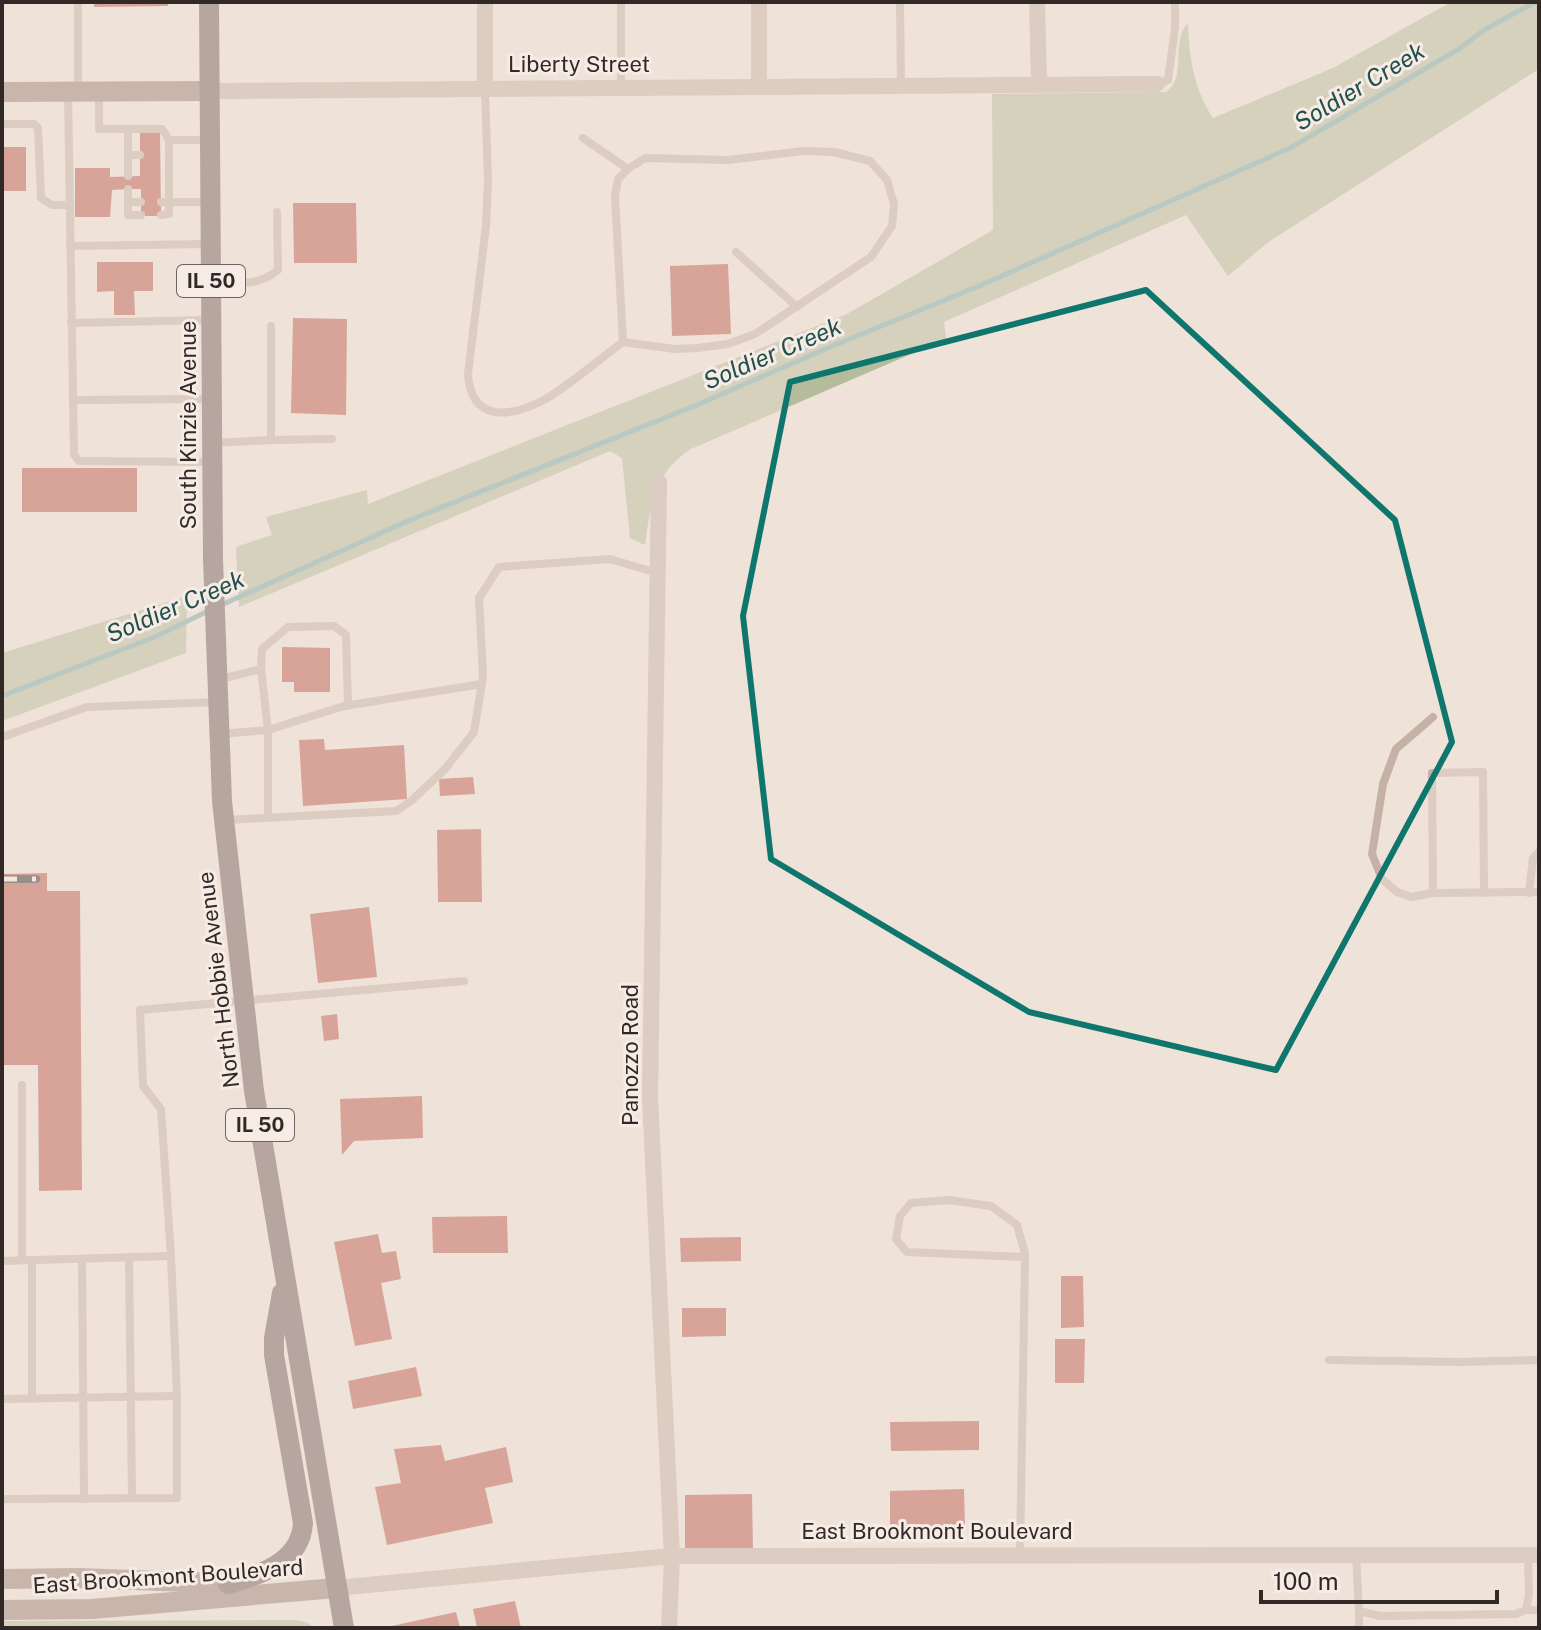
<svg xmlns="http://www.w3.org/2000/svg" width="1541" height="1630" font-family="'Public Sans',sans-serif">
<rect width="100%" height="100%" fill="#efe2d9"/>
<!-- green -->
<g fill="#b5bc9b">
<path d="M1451 2H1539V69L1267 243 1228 276 1186 215 944 322 946 339 691 449C653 474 651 503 645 545L630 538 622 458 610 451 239 607 236 547 272 535 266 517 367 490 368 504 847 314 993 230 992 94 1166 92C1188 77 1170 41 1188 23 1189 58 1194 89 1213 118L1333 68Z"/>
<path d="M187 596 186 653 2 721V653Z"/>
<path d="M294 1620 306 1622 315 1628H2V1621Z"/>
</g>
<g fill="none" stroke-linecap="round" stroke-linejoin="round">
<!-- stream -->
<g stroke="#7ba9a6" stroke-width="5">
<path d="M219 606 410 520 697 405 823 350 979 286 1290 148 1459 49 1484 30 1535 2"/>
<path d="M2 696 157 636 210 610"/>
</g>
</g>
<!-- building -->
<g fill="#bc584a">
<path d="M94 2H168V6L94 7Z"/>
<path d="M140 133H160L161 216H141V189H128L112 190 110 217H75V168H110V177L140 176Z"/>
<rect x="2" y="147" width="24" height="44"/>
<path d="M293 203H356L357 263H294Z"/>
<path d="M97 262H153V291H134L135 315H114V291L97 292Z"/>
<path d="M728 264 731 334 672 336 670 266Z"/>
<path d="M293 318 347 319 346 415 291 413Z"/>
<rect x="22" y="468" width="115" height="44"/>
<path d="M282 647 330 648V692H294V682H282Z"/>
<path d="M324 739 325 750 404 745 407 799 303 806 299 740Z"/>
<path d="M473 777 475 794 440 796 439 779Z"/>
<path d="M481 829 482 902H438L437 830Z"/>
<path d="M47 873V891H80L82 1190 39 1191 38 1065H2V874Z"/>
<path d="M369 907 377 977 318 983 310 914Z"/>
<path d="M337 1014 339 1039 324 1041 321 1016Z"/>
<path d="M422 1096 423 1138 354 1141 342 1155 340 1099Z"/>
<path d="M507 1216 508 1253H433L432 1217Z"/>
<path d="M378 1234 382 1253 396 1251 401 1279 381 1283 392 1339 355 1346 334 1242Z"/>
<path d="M741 1237V1261L681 1262 680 1238Z"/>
<path d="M1061 1276H1083L1084 1327 1061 1328Z"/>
<path d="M682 1308H726V1336L682 1337Z"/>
<path d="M1055 1339H1085L1084 1383H1055Z"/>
<path d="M416 1367 422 1396 353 1409 348 1381Z"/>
<path d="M979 1421V1450L891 1451 890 1422Z"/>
<path d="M441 1445 445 1461 506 1447 513 1482 485 1488 493 1523 387 1545 375 1487 401 1483 394 1449Z"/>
<path d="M964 1489 965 1527 890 1529V1491Z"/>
<path d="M752 1494 753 1550 685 1551V1495Z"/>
<path d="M515 1601 521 1628H477L473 1609Z"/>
<path d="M456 1612 460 1628H387V1627Z"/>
</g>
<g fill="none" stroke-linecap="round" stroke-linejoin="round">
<!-- lane -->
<g stroke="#c5b1a6" stroke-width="8">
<path d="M78 2V91"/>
<path d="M621 2V88"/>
<path d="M900 2 901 85"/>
<path d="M1157 84 1168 80 1175 28V2"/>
<path d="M485 90 488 180 486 226 468 374C471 421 508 418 542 401 568 387 599 359 623 342L615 196 618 179 628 169 583 138"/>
<path d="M99 92V129H162L169 140V214L161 215"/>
<path d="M68 93 74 455 79 461 212 462"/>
<path d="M2 124H34L38 128 41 198 52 205H69"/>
<path d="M128 129V176"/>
<path d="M169 140H208"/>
<path d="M128 155H140"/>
<path d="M128 189V215H141"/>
<path d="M128 202H141"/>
<path d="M161 202H208"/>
<path d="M70 246 210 244"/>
<path d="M736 252 797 307"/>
<path d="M212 282C236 283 258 287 278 270L277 212"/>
<path d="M71 323 210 320"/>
<path d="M623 342 675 349 697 348 728 344 755 334 871 257 892 226 894 204 887 180 870 161 834 152 803 151 728 160 645 158 628 169"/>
<path d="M73 400 212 399"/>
<path d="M271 440 332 439"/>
<path d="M213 443 271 440V326"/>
<path d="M261 669 268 730 344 706 482 684"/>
<path d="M217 680 261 669 262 649 288 627 334 626 346 635 348 706"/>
<path d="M1433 717 1396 749 1383 784 1372 854 1382 879 1397 892 1411 897 1433 893"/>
<path d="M220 734 268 730V818"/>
<path d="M2 737 87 707 217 702"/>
<path d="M226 820 396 811 411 801 445 769 474 732 483 676 479 598 499 567 610 559 657 573"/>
<path d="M1484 893 1483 772 1432 773 1433 893 1539 892"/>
<path d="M1529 893 1533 858 1539 852"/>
<path d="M129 1257 132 1498"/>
<path d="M82 1259 84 1499"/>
<path d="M22 1260V1085"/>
<path d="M2 1261 171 1256 161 1109 143 1086 140 1010 464 981"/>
<path d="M1329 1360 1460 1362 1539 1360"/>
<path d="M2 1399 177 1396 171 1256"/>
<path d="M32 1399V1260"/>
<path d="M2 1499 177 1498V1396"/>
<path d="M1356 1554 1359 1611 1380 1616 1516 1614 1526 1610 1529 1594 1528 1555"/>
<path d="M1020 1555 1025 1257V1253L1017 1225 991 1206 948 1200 911 1203 900 1216 896 1239 907 1252 1025 1257"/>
<path d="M1526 1610H1539"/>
<path d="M1359 1611V1628"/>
</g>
<!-- street -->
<g stroke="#c5b1a6" stroke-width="16">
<path d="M485 2V89"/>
<path d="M759 2V87"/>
<path d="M1037 2 1039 85"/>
<path d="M209 91 1157 84"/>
<path d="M659 482 650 1098 672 1556 669 1628"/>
<path d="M336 1588 672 1556 1539 1555"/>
</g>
<!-- secondary -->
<g stroke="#998078" stroke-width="20">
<path d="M2 92 209 91"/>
<path d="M2 1579 78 1578 244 1584"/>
<path d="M2 1610 92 1609 336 1588"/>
</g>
<!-- primary -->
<g stroke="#735e59" stroke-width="20">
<path d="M209 2 213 559 222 801 254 1091 344 1628"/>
<path d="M228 1584C260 1575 301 1562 303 1523L274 1355V1338L282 1293"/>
</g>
<defs>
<path id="rail" d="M2 879H36"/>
</defs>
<!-- rail casing -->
<use href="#rail" stroke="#322926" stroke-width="8"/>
<!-- rail -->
<use href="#rail" stroke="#f7ece5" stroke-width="5" stroke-dasharray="15" stroke-linecap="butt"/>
</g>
<!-- marked area -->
<path d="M0 0H1541V1630H0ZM1146 290 1395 520 1452 742 1276 1070 1029 1012 771 859 743 616 790 382Z" fill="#efe2d9" fill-opacity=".55" fill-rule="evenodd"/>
<path fill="none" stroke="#0f766e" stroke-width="6" stroke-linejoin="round" d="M1146 290 1395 520 1452 742 1276 1070 1029 1012 771 859 743 616 790 382Z"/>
<g text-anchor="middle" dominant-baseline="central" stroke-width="6" stroke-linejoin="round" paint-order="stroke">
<!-- shield labels -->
<g fill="#f7ece5" stroke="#6d645f" stroke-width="2">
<rect x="177" y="265" width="68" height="32" rx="6"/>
<rect x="226" y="1109" width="68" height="32" rx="6"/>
</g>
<g font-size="20" font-weight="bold" fill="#322926">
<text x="211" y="281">IL 50</text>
<text x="260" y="1125">IL 50</text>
</g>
<!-- street labels -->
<g font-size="22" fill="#322926" stroke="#f7ece5">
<text x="579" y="64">Liberty Street</text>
<text transform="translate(188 425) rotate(-90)">South Kinzie Avenue</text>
<text transform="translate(218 980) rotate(-97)">North Hobbie Avenue</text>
<text transform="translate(630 1055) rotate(-90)">Panozzo Road</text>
<text x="937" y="1531">East Brookmont Boulevard</text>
<text transform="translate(168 1576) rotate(-4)">East Brookmont Boulevard</text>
</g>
<!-- water labels -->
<g font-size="24" font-style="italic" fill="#20504d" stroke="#f7ece5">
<text transform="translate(1359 86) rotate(-31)">Soldier Creek</text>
<text transform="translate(772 353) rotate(-23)">Soldier Creek</text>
<text transform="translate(175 606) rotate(-23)">Soldier Creek</text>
</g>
</g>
<!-- border -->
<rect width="1541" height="1630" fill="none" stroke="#322926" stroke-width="8"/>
<!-- scale -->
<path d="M1261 1590v12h236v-12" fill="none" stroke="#322926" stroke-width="4"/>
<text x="1273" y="1590" font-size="24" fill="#322926" stroke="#f7ece5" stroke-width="6" paint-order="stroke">100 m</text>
</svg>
